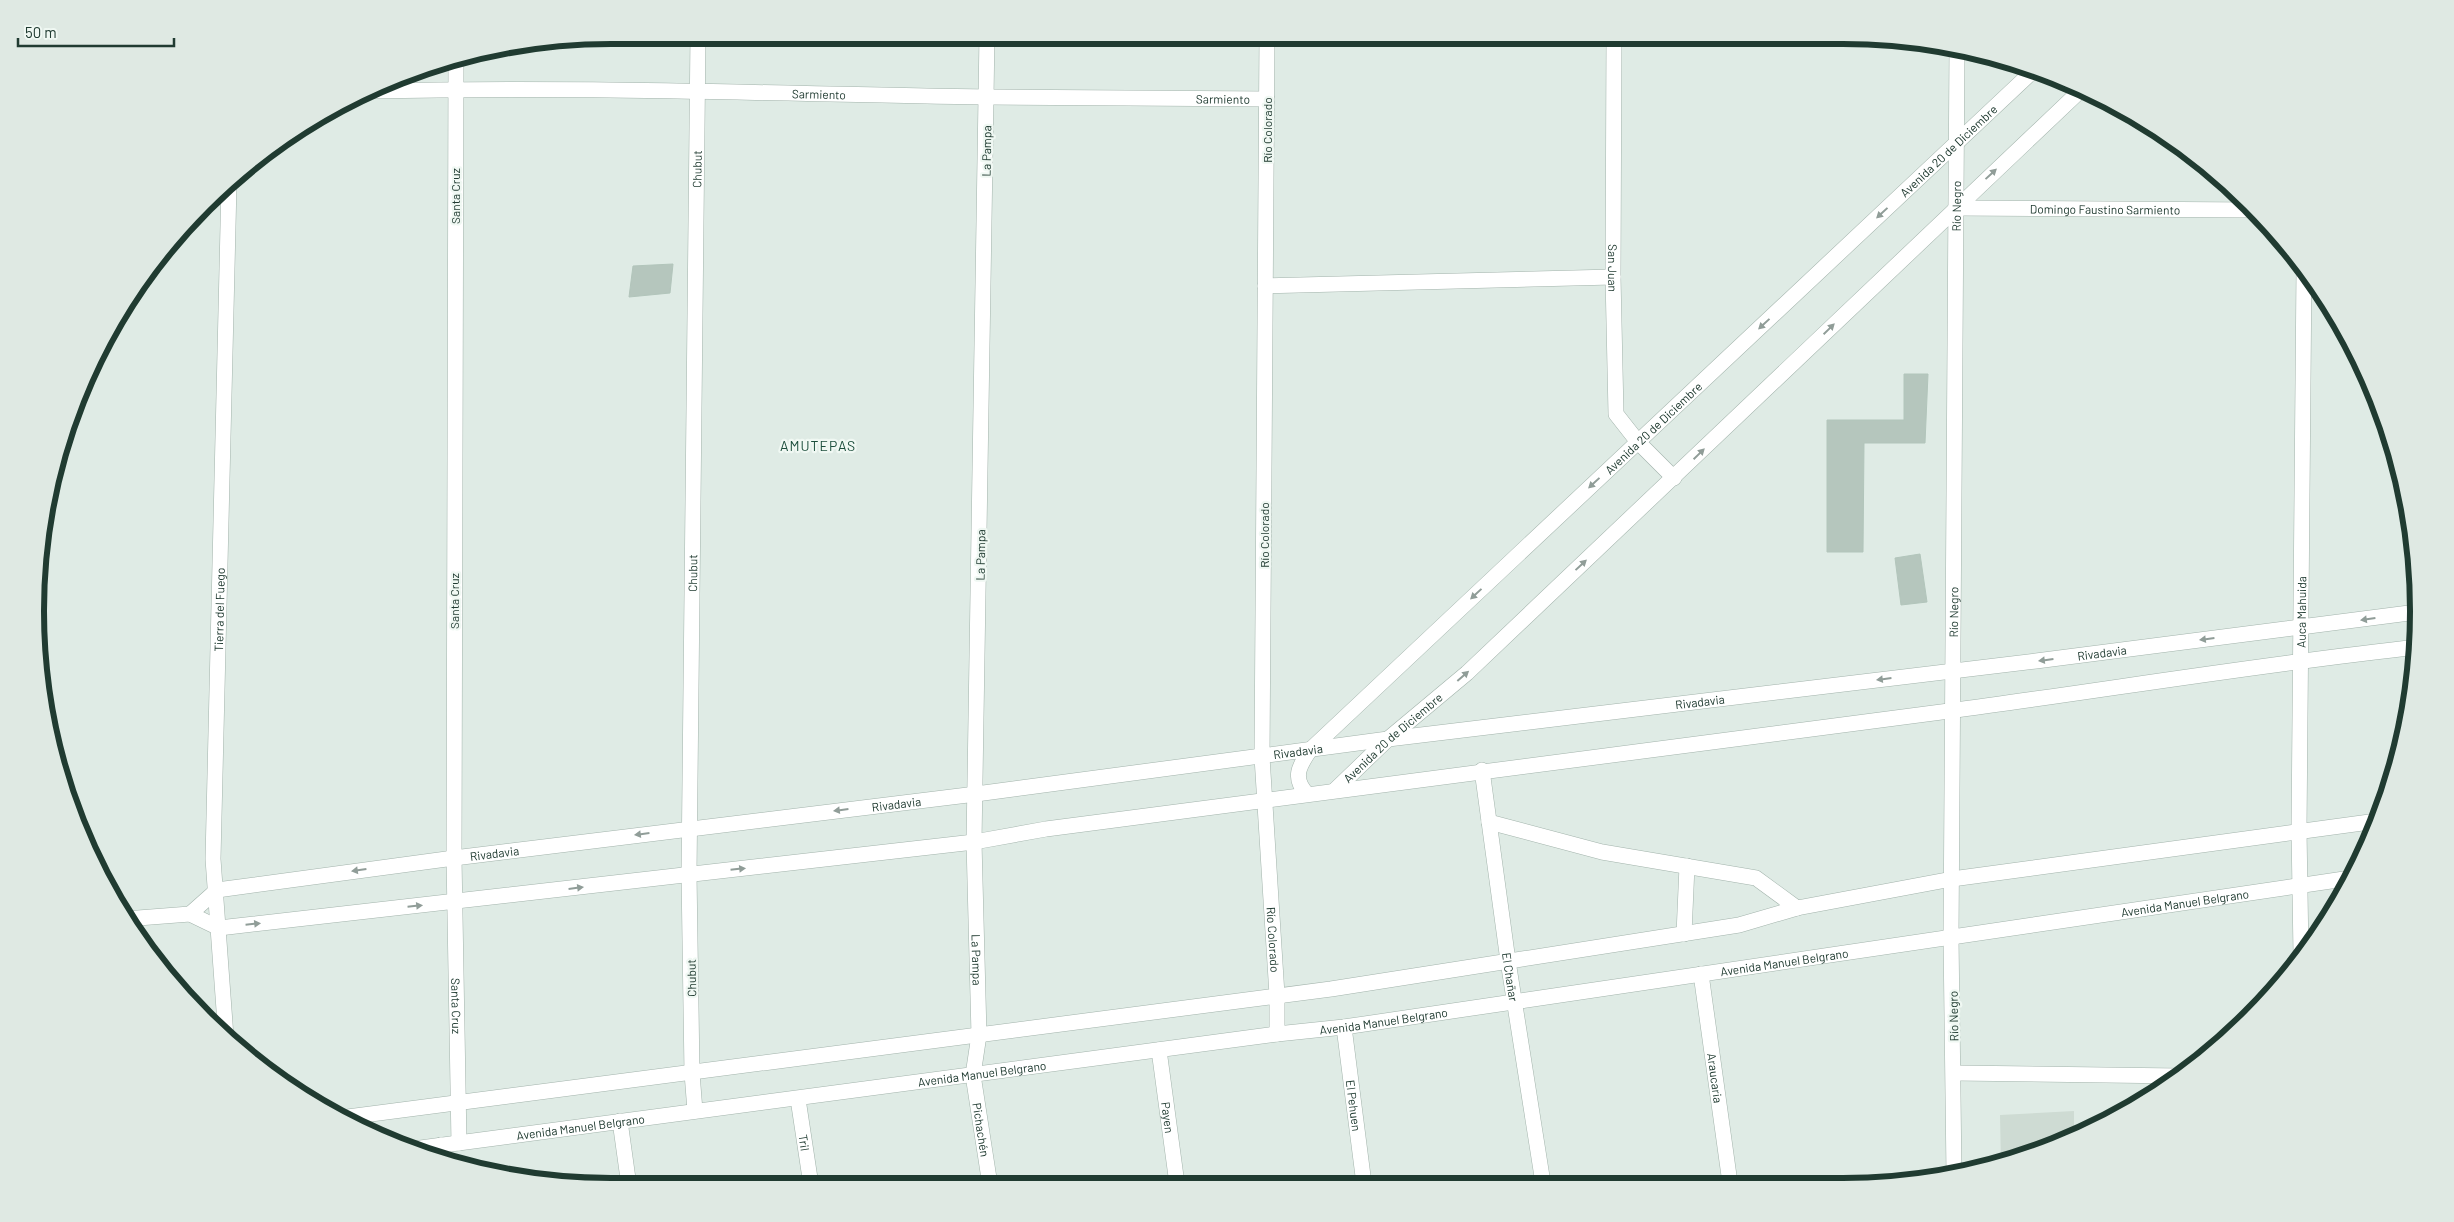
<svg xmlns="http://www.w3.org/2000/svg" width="2454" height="1222" font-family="Barlow,sans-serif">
<rect width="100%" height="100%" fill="#dfebe5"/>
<!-- built -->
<path fill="#cedbd3" d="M2074 1111V1134L2028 1156 2001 1163 2000 1115Z"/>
<!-- building -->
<g fill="#b5c6bd" stroke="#b2c5bb">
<path d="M673 264 670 293 629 297 633 266Z"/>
<path d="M1904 374H1928L1925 443H1864L1863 552H1827V420H1904Z"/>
<path d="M1920 554 1927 602 1901 605 1895 558Z"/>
</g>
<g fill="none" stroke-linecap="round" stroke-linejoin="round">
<defs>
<g id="minor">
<path id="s1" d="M987 35 974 842 979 1035 973 1075 990 1185"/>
<path id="s2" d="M1267 36 1262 757 1277 995V1034"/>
<path id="s3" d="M1614 36 1613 277 1616 414 1638 442 1674 478"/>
<path id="s4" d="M456 58 454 858 459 1143"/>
<path id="s5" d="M371 91C576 86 782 94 988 97 1081 98 1174 98 1267 99"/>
<path id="s6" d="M1956 208 2253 210"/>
<path d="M1265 286 1613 277"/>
<path id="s7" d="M1482 770 1508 961 1543 1183"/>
<path id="s8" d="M1335 790 1388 739 1467 673 2082 89"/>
<path id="s9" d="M1307 794C1292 778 1299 766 1310 750L2034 70"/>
<path d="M1489 822 1602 852 1756 878 1797 908"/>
<path id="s10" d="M190 914 217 890 454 858 976 794 1388 739 2036 661 2417 612"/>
<path d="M125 919 190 914 219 928 974 842 1046 829C1347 789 1648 750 1949 711 2106 690 2261 664 2418 647"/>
<path d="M1684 934 1687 866"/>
<path id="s11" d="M2301 954 2299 830 2304 270"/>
<path id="s12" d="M1701 974 1730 1183"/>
<path id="s13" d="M1344 1027 1364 1184"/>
<path id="s14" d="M226 1037 213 859 229 184"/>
<path id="s15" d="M1159 1050 1177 1184"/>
<path d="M1955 1073 2179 1076"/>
<path id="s16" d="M798 1099 811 1185"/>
<path id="s17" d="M695 1111 692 1073 689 874 698 35"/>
<path d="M340 1118 1331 989 1739 925 1797 908 1952 879 2377 821"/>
<path d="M620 1121 629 1186"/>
<path d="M441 1145 443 1160"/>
<path id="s18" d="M413 1149 1277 1034 1344 1027 2351 878"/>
<path id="s19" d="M1954 1174 1951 937 1957 49"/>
</g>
</defs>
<!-- minor casing -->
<use href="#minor" stroke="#a2b3ab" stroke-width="16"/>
<!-- minor -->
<use href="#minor" stroke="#fff" stroke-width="15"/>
</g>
<!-- one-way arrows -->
<defs><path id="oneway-solid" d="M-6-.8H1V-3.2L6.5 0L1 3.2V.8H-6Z" transform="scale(1.25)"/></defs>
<g fill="#909d98">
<use href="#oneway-solid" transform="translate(1991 174) rotate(-43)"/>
<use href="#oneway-solid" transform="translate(1882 213) rotate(137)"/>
<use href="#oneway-solid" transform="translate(1764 324) rotate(137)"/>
<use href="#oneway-solid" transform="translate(1829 329) rotate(-44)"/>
<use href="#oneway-solid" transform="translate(1699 454) rotate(-44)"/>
<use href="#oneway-solid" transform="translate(1594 483) rotate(137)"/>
<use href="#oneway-solid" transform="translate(1581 565) rotate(-43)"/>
<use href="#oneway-solid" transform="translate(1476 594) rotate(137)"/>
<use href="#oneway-solid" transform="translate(2368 619) rotate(172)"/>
<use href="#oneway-solid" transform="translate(2207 639) rotate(173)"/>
<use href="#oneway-solid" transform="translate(2046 660) rotate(173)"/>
<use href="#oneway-solid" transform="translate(1463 676) rotate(-41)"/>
<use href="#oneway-solid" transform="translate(1884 679) rotate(173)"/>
<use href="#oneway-solid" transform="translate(841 810) rotate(173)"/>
<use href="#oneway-solid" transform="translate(642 834) rotate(173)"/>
<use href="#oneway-solid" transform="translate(738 869) rotate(-6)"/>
<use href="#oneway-solid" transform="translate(359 870) rotate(172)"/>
<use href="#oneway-solid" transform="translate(576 888) rotate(-7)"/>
<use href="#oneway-solid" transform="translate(415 906) rotate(-6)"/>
<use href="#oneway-solid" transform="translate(253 924) rotate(-6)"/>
</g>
<g text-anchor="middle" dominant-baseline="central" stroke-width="4.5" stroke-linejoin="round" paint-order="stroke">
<!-- street labels -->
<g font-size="12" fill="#203b31" stroke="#f0f8f3">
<text stroke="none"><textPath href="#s5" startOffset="448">Sarmiento</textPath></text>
<text stroke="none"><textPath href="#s5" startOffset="852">Sarmiento</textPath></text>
<text transform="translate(1267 130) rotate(-90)">Río Colorado</text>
<text stroke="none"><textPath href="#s9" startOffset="925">Avenida 20 de Diciembre</textPath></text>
<text transform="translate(986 151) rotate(-89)">La Pampa</text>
<text stroke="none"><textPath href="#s17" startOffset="942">Chubut</textPath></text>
<text transform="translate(455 196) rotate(-90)">Santa Cruz</text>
<text stroke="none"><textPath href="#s19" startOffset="968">Río Negro</textPath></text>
<text stroke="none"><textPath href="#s6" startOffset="149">Domingo Faustino Sarmiento</textPath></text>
<text stroke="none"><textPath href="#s3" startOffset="232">San Juan</textPath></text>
<text stroke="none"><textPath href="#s9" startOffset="520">Avenida 20 de Diciembre</textPath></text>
<text transform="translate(1264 535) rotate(-90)">Río Colorado</text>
<text transform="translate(980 555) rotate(-89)">La Pampa</text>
<text stroke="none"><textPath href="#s17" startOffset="538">Chubut</textPath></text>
<text transform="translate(454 601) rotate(-90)">Santa Cruz</text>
<text stroke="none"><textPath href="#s14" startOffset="428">Tierra del Fuego</textPath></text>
<text stroke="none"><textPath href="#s19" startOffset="562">Río Negro</textPath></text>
<text stroke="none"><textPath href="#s11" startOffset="342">Auca Mahuida</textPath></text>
<text stroke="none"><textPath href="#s10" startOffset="1936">Rivadavia</textPath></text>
<text stroke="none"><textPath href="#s10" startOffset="1531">Rivadavia</textPath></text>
<text stroke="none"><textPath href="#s8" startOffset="78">Avenida 20 de Diciembre</textPath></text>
<text stroke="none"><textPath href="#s10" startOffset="1126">Rivadavia</textPath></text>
<text stroke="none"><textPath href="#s10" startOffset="721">Rivadavia</textPath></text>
<text stroke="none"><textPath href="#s10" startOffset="316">Rivadavia</textPath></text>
<text stroke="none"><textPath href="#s18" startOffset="1789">Avenida Manuel Belgrano</textPath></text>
<text stroke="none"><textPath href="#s2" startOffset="904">Río Colorado</textPath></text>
<text stroke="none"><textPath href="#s1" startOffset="925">La Pampa</textPath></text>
<text stroke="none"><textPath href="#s18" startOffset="1384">Avenida Manuel Belgrano</textPath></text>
<text stroke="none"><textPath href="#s7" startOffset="209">El Chañar</textPath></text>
<text transform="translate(691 978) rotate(-91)">Chubut</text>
<text stroke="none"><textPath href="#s4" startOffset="948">Santa Cruz</textPath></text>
<text transform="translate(1953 1016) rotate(-91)">Río Negro</text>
<text stroke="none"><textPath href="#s18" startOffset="979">Avenida Manuel Belgrano</textPath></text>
<text stroke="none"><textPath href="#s18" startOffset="574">Avenida Manuel Belgrano</textPath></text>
<text stroke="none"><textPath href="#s12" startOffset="105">Araucaria</textPath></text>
<text stroke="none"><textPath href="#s13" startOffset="79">El Pehuen</textPath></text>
<text stroke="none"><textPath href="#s15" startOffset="68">Payen</textPath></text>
<text stroke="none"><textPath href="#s18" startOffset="169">Avenida Manuel Belgrano</textPath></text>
<text stroke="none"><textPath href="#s1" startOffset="1096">Pichachén</textPath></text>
<text stroke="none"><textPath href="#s16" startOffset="44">Tril</textPath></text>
</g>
<!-- neighbourhood labels -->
<g font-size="14" letter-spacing="1" fill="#1c4e3c" stroke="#f0f8f3">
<text x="818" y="445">AMUTEPAS</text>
</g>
</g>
<!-- crop -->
<path d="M0 0H2454V1222H0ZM611 44H1843A567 567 0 0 1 2410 611V611A567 567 0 0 1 1843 1178H611A567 567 0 0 1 44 611V611A567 567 0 0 1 611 44Z" fill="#dfe9e3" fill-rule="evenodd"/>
<path fill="none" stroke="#203b31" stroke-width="6" d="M611 44H1843A567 567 0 0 1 2410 611V611A567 567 0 0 1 1843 1178H611A567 567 0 0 1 44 611V611A567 567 0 0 1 611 44Z"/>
<!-- scale -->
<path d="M18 38v8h156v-8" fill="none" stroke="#203b31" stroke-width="2.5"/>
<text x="25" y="38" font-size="15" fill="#203b31" stroke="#f0f8f3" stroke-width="4" paint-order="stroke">50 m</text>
</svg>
